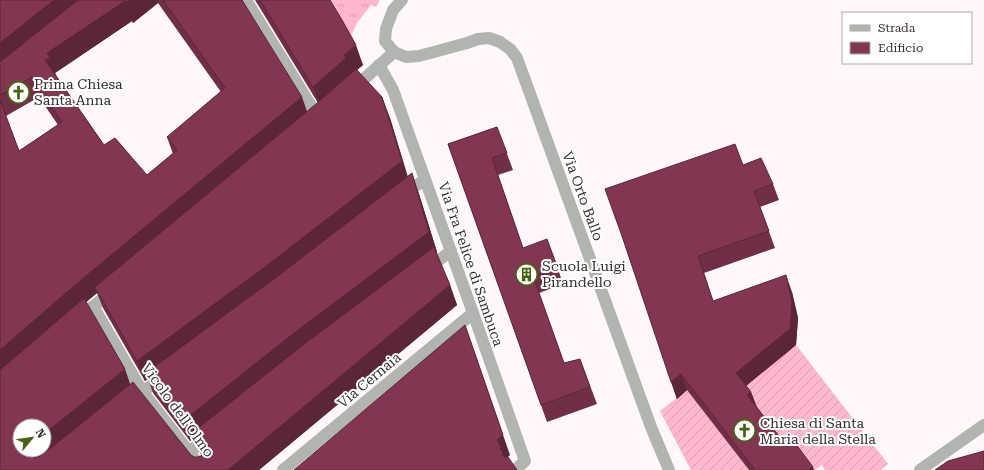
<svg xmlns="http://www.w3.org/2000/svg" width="984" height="470" font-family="'Roboto Serif',serif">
<defs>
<pattern id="park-tufts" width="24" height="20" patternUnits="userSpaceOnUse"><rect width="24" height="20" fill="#feb7cc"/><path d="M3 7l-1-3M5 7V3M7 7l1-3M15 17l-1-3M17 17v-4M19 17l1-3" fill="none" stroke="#da9eb0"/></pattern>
<pattern id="garden-furrows" width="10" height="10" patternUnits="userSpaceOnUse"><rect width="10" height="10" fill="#feb7cc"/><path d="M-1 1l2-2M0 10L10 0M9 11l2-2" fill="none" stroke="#da9eb0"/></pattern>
</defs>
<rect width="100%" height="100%" fill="#fff7f9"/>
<!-- park -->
<path fill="url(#park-tufts)" d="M326 0H380L376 7 371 5 357 23 349 40Z"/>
<!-- garden -->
<g fill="url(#garden-furrows)">
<path d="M796 345 888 464 880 470H825L822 465 815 470H809L787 456 744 393 733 354Z"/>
<path d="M687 390 749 470H691L660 411Z"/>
</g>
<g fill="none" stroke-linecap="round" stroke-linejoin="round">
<!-- minor -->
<g stroke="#b2b5af" stroke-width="12">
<path d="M246 0 319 119"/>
<path d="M379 65 393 90 473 313 525 461 515 470"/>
<path d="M353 89 394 52"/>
<path d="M404 195 425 179"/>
<path d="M426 270 451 251"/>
<path d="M93 306 142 391 189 452 204 470"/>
<path d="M78 319 112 291"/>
<path d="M129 401 142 391 151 386 163 378"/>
<path d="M189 452 210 435"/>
<path d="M283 470 473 313"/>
<path d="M920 470 984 425"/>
</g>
<!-- tertiary -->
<path stroke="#b2b5af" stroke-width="12" d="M402 0 393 10 386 29 385 41 394 52 406 57 419 56 467 43 478 39 489 38 500 42 510 49 517 58 651 427 669 470"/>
</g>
<!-- wall -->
<g fill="#712e47" fill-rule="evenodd">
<path d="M0 0H242L307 112 318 103 255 0H330L363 65 357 70 390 118 408 177 419 194 437 252 436 253 450 285 457 305 259 470H0ZM158 3 221 92 167 137 173 154 147 175 104 145 57 77 55 73 132 21 133 23ZM39 97 58 125 19 151 6 116ZM97 293 103 308 145 381 148 379 153 393 190 441 194 438 200 453 202 455 198 457H194L191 455 130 384 86 302Z"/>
<path d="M497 127 513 170 498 175 523 248 557 266 563 284 539 293 564 363 580 359 597 404 547 422 448 144Z"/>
<path d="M743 165 773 184 779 200 760 207 775 248 704 273 713 301 792 292 798 318 796 345 746 386 751 392 757 407 782 440 814 470H749L687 390 677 399 622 236Z"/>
</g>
<!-- shaded-wall -->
<g fill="#5c2639">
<path d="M54 0H87L0 68V43Z"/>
<path d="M130 0H157L158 3 133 23 126 3Z"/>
<path d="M125 1 132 21 55 73 57 78 45 60 47 53Z"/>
<path d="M356 45 363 65 352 74 321 107 313 87 344 55Z"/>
<path d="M302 97 309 117 95 287 97 293 0 376V350L81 280Z"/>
<path d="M382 97 390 118 409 182 146 373 148 379 145 381 137 361Z"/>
<path d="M412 173 419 194 437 252 301 353 192 433 194 438 190 441 183 421Z"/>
<path d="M786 275 792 292 798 318 796 345 742 389 736 373Z"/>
<path d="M450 285 457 305 259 470H228Z"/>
<path d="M465 325 510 455 506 459 507 470 497 440Z"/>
<path d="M125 369 132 389 37 468 29 450H44V434Z"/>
<path d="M681 374 687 390 677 399 671 382Z"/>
<path d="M751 392 757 409 747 395Z"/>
<path d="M813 467 814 470H808Z"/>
</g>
<!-- building -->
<g fill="#833652" stroke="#5c2639">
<path d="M0 0H54L0 43Z"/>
<path d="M78 0H130L126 3 125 1 47 53 50 58 45 60 104 145 115 138 147 175 177 150 167 137 225 88 163 0H242L302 97 81 280 0 350V100L19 151 62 122 32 77 0 95V62Z"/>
<path d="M260 0H330L342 20 356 45 344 55 346 58 313 87Z"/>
<path d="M356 69 382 97 402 161 269 264 137 361 95 287 316 104Z"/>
<path d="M497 127 507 153 492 158 523 248 547 239 557 266 533 276 564 363 580 359 590 387 541 405 448 144Z"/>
<path d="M735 144 743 165 761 158 773 184 754 191 769 231 698 256 713 301 786 275 792 302 790 329 736 373 751 392 747 395 782 440 789 435 813 467 808 470H755L681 374 671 382 622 236 605 189Z"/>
<path d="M412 173 429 232 294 333 183 421 146 373 278 276Z"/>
<path d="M434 247 450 285 228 470H0V370L84 298 125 369 44 434V426H20V450H29L31 454 34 457H38L41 456 133 382 191 455 194 457H198L201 456 204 453V448L202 445 192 433 303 345Z"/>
<path d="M465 325 503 435 497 440 501 447 500 452 502 455 505 457H508L517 470H294Z"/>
<path d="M984 451V470H935L948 461Z"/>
</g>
<!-- icons -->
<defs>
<symbol id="church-ring" viewBox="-11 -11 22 22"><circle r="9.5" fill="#fff" stroke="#466213" stroke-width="1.5"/><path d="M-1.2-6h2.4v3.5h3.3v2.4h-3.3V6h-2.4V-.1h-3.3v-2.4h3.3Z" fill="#466213"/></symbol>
<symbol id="building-ring" viewBox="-11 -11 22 22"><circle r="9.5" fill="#fff" stroke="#466213" stroke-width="1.5"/><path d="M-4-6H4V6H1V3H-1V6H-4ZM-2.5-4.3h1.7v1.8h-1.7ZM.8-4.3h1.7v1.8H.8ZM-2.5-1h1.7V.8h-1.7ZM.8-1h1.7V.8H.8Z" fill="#466213"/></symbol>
</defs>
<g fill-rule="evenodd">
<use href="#church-ring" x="6" y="80" width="25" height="25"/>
<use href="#building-ring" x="514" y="262" width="25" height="25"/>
<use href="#church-ring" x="732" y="418" width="25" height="25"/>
</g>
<g text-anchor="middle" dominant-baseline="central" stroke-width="4" stroke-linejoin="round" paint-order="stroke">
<!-- poi labels -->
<g font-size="14" fill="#352e30" stroke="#fff" text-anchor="start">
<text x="34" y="84">Prima Chiesa<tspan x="34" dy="16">Santa Anna</tspan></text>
<text x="542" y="266">Scuola Luigi<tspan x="542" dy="16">Pirandello</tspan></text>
<text x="760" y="423">Chiesa di Santa<tspan x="760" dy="16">Maria della Stella</tspan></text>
</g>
<!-- street labels -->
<g font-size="14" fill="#352e30" stroke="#fff">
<text transform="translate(583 196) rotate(70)">Via Orto Ballo</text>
<text transform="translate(471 264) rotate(71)">Via Fra Felice di Sambuca</text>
<text transform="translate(369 380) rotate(-40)">Via Cernaia</text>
<text transform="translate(178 410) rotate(54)">Vicolo dell'Olmo</text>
</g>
</g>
<!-- legend -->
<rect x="842" y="12" width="130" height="52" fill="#ffffff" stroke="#aeabac"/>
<rect x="850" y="25" width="20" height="6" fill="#b2b5af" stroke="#aeabac"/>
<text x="878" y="32" font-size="12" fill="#352e30">Strada</text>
<rect x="850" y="42" width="20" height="12" fill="#833652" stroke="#aeabac"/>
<text x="878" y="52" font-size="12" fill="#352e30">Edificio</text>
<!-- north arrow -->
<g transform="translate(32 438) rotate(61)"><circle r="19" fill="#ffffff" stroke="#aeabac"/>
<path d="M0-3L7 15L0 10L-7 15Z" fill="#466213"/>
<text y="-6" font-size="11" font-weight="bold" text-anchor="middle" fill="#352e30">N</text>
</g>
</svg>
